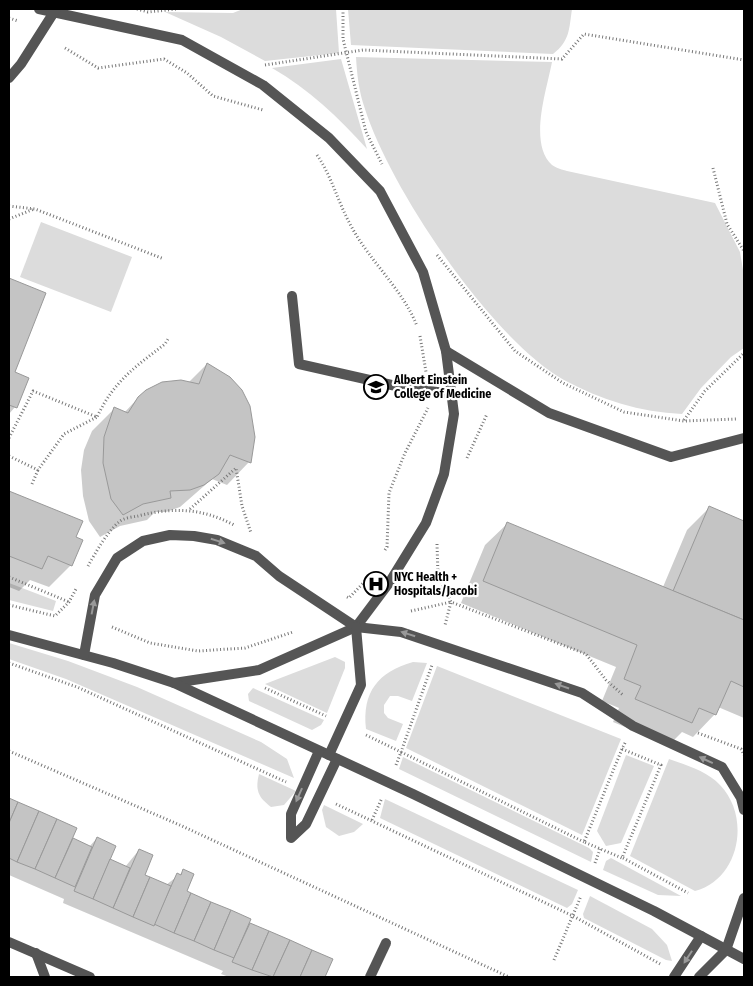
<svg xmlns="http://www.w3.org/2000/svg" width="753" height="986" font-family="'Fira Sans Condensed',sans-serif">
<rect width="100%" height="100%" fill="#fff"/>
<!-- green -->
<g fill="#dcdcdc">
<path d="M243 9H336L339 53 265 61 221 37 165 12 233 13Z"/>
<path d="M348 9H572C569 29 570 41 553 54L351 45Z"/>
<path d="M356 57 552 62C547 89 528 143 552 165 556 168 563 170 567 171L715 203 740 252 744 276V348L731 357 701 388 682 414C640 412 601 400 564 380 491 339 390 188 365 109 359 92 357 75 356 57Z"/>
<path d="M341 59 367 149C339 118 309 89 272 68Z"/>
<path d="M41 222 132 257 111 312 20 277Z"/>
<path d="M9 583 56 601 53 611 9 600Z"/>
<path d="M9 643 68 661 137 687 261 742 287 759 294 778 66 679 9 659Z"/>
<path d="M335 657 345 662V668L327 713 265 684Z"/>
<path d="M413 662 427 663 412 701 398 696H390L384 705V713L388 718 403 724 396 741 366 729C362 692 378 672 413 662Z"/>
<path d="M437 666 621 739 582 835 406 748Z"/>
<path d="M253 688 324 720 321 725 312 730 249 701 248 694Z"/>
<path d="M626 755 654 766 621 843 606 846 597 831Z"/>
<path d="M403 757 589 848 593 852 591 862 399 769Z"/>
<path d="M669 759C686 765 707 771 720 785 751 817 740 879 695 891L630 856Z"/>
<path d="M259 774 296 791 284 805 271 807C258 797 255 790 259 774Z"/>
<path d="M385 799 578 890 572 904 567 908 380 818Z"/>
<path d="M324 805 363 824 354 832 339 836 326 827 322 810Z"/>
<path d="M611 858 681 896 658 895 603 870 606 861Z"/>
<path d="M590 896 652 929 667 945 672 961 666 960 584 918 583 914Z"/>
</g>
<!-- shadow -->
<g fill="#0003">
<path d="M9 279 45 294 13 373 15 407 9 414Z"/>
<path d="M207 364 254 437 249 462 227 485 212 479 180 507 166 512H155L147 520 120 526 100 537 89 521 83 496 81 470 84 450 92 431 114 409 124 413 138 398 188 383Z"/>
<path d="M9 493 81 522 75 538 71 565 49 587 30 580 19 591 9 587Z"/>
<path d="M709 508 744 523V718L718 707 715 714 693 737 682 732 669 745 613 722 619 708 602 701 616 667 461 603 485 545 508 523 663 587 687 530Z"/>
<path d="M9 800 76 829 71 839 89 847 97 838 109 860 125 867 139 850 143 876 166 885 184 871 185 892 248 923 332 960 324 977H229L221 974 223 971 63 903 64 899 9 875Z"/>
</g>
<!-- building -->
<g fill="#c4c4c4" stroke="#999">
<path d="M9 278 46 293 15 372 29 378 17 408 9 405Z"/>
<path d="M207 363 230 377 242 390 250 406 255 437 251 463 230 455 219 474 204 485 190 490 170 491 171 498 143 504 123 515 111 499 103 463 104 437 114 407 128 413 138 397 146 390 162 382 181 380 199 384Z"/>
<path d="M9 491 83 521 76 537 83 540 72 566 48 556 42 569 9 556Z"/>
<path d="M709 506 744 521V620L673 591Z"/>
<path d="M507 522 744 620V687L731 681 716 715 699 708 692 723 635 699 641 686 624 679 637 645 483 581Z"/>
<path d="M9 798 18 802 9 823Z"/>
<path d="M18 802 39 811 17 862 9 858V823Z"/>
<path d="M39 811 57 819 35 869 17 862Z"/>
<path d="M57 819 77 828 55 878 35 869Z"/>
<path d="M97 837 116 846 93 899 74 891Z"/>
<path d="M73 838 92 847 75 887 55 878Z"/>
<path d="M139 849 153 855 145 875 150 877 133 917 113 908Z"/>
<path d="M110 859 130 868 113 908 93 899Z"/>
<path d="M183 869 194 874 187 891 191 893 174 933 154 924 177 873 181 875Z"/>
<path d="M150 877 171 886 154 926 133 917Z"/>
<path d="M191 893 211 902 194 941 174 933Z"/>
<path d="M211 902 231 910 214 950 194 941Z"/>
<path d="M231 910 251 919 234 958 214 950Z"/>
<path d="M250 923 269 931 252 970 232 962Z"/>
<path d="M269 931 290 940 273 977 252 970Z"/>
<path d="M290 940 312 950 300 977H273Z"/>
<path d="M312 950 333 959 325 977H300Z"/>
</g>
<g fill="none" stroke-linecap="round" stroke-linejoin="round">
<!-- path -->
<g stroke="#777" stroke-width="3" stroke-dasharray="1 2.5" stroke-linecap="butt">
<path d="M137 9 148 12 177 9"/>
<path d="M343 9V39L366 132 382 164"/>
<path d="M9 18 18 21"/>
<path d="M65 48 98 68 164 59 187 73 213 96 263 110"/>
<path d="M265 65 363 50 562 59 584 34 744 60"/>
<path d="M317 155C332 177 338 202 350 224 369 261 402 288 417 326"/>
<path d="M713 168 727 224 744 251"/>
<path d="M9 206 35 209 164 259"/>
<path d="M9 219 34 209"/>
<path d="M437 255 515 351 563 383 624 412 684 421 736 419"/>
<path d="M420 336 426 372"/>
<path d="M684 420 705 391 744 353"/>
<path d="M9 438 33 391 97 417C114 381 135 367 165 344L168 339"/>
<path d="M9 456 38 470 64 434 97 417"/>
<path d="M467 458 487 414"/>
<path d="M32 484 38 470"/>
<path d="M190 509 236 468 242 506 251 533"/>
<path d="M437 544 438 575 451 602 586 654 606 680 623 695"/>
<path d="M385 550 387 547 389 493 405 453 428 408"/>
<path d="M88 566C96 552 107 532 119 522 123 518 132 517 138 516 173 507 202 508 234 525"/>
<path d="M9 577 69 602"/>
<path d="M347 597 349 598 367 579"/>
<path d="M9 605 55 616 69 602 76 589"/>
<path d="M411 611 451 602 445 625"/>
<path d="M112 627 150 643 198 651 245 648 293 632"/>
<path d="M9 663 77 687 286 782"/>
<path d="M265 688 326 716"/>
<path d="M698 733 741 749 744 755"/>
<path d="M366 735 401 752 432 665"/>
<path d="M622 749 661 765 622 858 584 842 622 749 626 741"/>
<path d="M9 751 182 826 509 977"/>
<path d="M396 765 401 752 584 842"/>
<path d="M336 804 573 916 662 965"/>
<path d="M372 820 382 798"/>
<path d="M623 858 688 893"/>
<path d="M595 863 600 849"/>
<path d="M554 960 581 896"/>
</g>
<!-- lane -->
<g stroke="#555" stroke-width="10">
<path d="M39 9 182 40 263 85 329 138 380 191 423 272 446 351 454 414 444 474 426 523 389 583 356 627 259 670 174 683"/>
<path d="M9 78 21 64 56 9"/>
<path d="M292 296 299 364 396 386 451 394"/>
<path d="M446 351 549 413 671 457 744 438"/>
<path d="M9 635 113 663 174 683 413 794 654 911 744 959"/>
<path d="M84 655 95 595 117 558 143 541 170 535 194 536 217 540 256 556 279 576 356 627 401 632 582 693 633 726 722 767 741 798 744 810"/>
<path d="M319 751 291 814V838L306 824 337 759"/>
<path d="M329 755 361 685 356 627"/>
<path d="M674 977 701 936"/>
<path d="M699 977 726 950 744 898"/>
</g>
<!-- street -->
<g stroke="#555" stroke-width="10">
<path d="M9 942 90 977"/>
<path d="M36 953 45 977"/>
<path d="M370 977 386 943"/>
</g>
</g>
<!-- one-way arrows -->
<defs><path id="oneway-solid" d="M-6-.8H1V-3.2L6.5 0L1 3.2V.8H-6Z" transform="scale(1.25)"/></defs>
<g fill="#999">
<use href="#oneway-solid" transform="translate(218 541) rotate(17)"/>
<use href="#oneway-solid" transform="translate(93 607) rotate(-79)"/>
<use href="#oneway-solid" transform="translate(408 634) rotate(-163)"/>
<use href="#oneway-solid" transform="translate(562 686) rotate(-161)"/>
<use href="#oneway-solid" transform="translate(706 760) rotate(-155)"/>
<use href="#oneway-solid" transform="translate(299 795) rotate(114)"/>
<use href="#oneway-solid" transform="translate(688 957) rotate(123)"/>
</g>
<!-- icons -->
<defs>
<symbol id="university-ring" viewBox="-11 -11 22 22"><circle r="9.5" fill="#fff" stroke="#000" stroke-width="1.5"/><path d="M0-5L7-2L0 1L-7-2ZM-4 1L0 2.5L4 1V4Q0 6-4 4Z" fill="#000"/></symbol>
<symbol id="hospital-ring" viewBox="-11 -11 22 22"><circle r="9.5" fill="#fff" stroke="#000" stroke-width="1.5"/><path d="M-5-5h3v3.5h4V-5h3V5h-3V1.5h-4V5h-3Z" fill="#000"/></symbol>
</defs>
<g fill-rule="evenodd">
<use href="#university-ring" x="362" y="373" width="28" height="28"/>
<use href="#hospital-ring" x="362" y="570" width="28" height="28"/>
</g>
<g text-anchor="middle" dominant-baseline="central" stroke-width="4.5" stroke-linejoin="round" paint-order="stroke">
<!-- poi labels -->
<g font-size="12" font-weight="bold" fill="#000" stroke="#fff" text-anchor="start">
<text x="394" y="380">Albert Einstein<tspan x="394" dy="14">College of Medicine</tspan></text>
<text x="394" y="577">NYC Health +<tspan x="394" dy="14">Hospitals/Jacobi</tspan></text>
</g>
</g>
<!-- border -->
<rect width="753" height="986" fill="none" stroke="#000000" stroke-width="20"/>
</svg>
